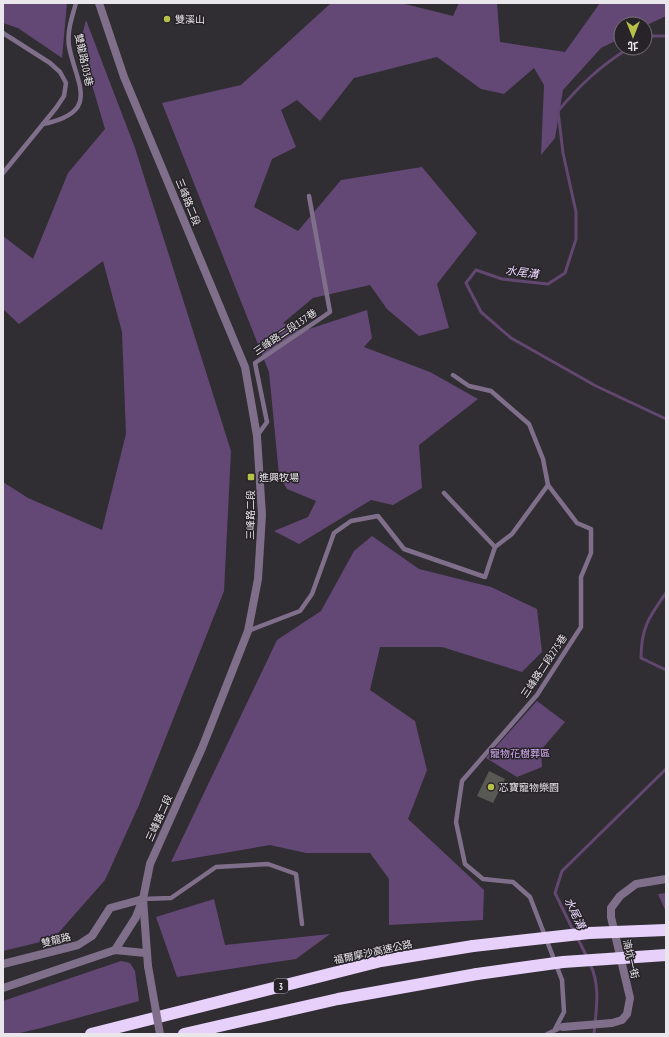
<svg xmlns="http://www.w3.org/2000/svg" width="669" height="1037" font-family="'PT Sans Narrow','Noto Sans TC',sans-serif">
<rect width="100%" height="100%" fill="#302d33"/>
<!-- green -->
<g fill="#634875">
<path d="M3 3H67L62 58 18 28 3 23Z"/>
<path d="M331 3H401L453 16 459 3H497L500 42 565 52 600 3H666V16L645 26V24H621V38L601 48 563 90 555 138 541 155 544 85 534 68 504 94 481 89 437 57 354 78 320 121 297 100 281 110 296 147 272 159 254 207 298 231 341 180 422 167 477 233 437 284 449 328 419 336 387 309 370 285 313 298 283 323 303 331 367 310 372 338 364 347 430 372 478 399 419 445 422 488 393 505 371 500 299 544 274 531 308 517 316 501 287 489 279 475 269 372 162 103 241 85Z"/>
<path d="M86 20 135 148 231 451 224 591 139 805 105 880 53 939 3 951V482L28 498 102 530 126 434 122 332 103 261 19 324 3 309V236L33 259 68 173 105 129 80 44Z"/>
<path d="M372 536 419 569 491 587 537 609 542 652 522 672 442 647H380L370 690 415 721 427 770 408 819 484 890 483 920 389 925V879L370 853H306L270 845 171 862 277 640 321 611 354 551Z"/>
<path d="M537 701 565 722 541 750 542 767 517 777 486 758Z"/>
<path d="M666 893V912L658 894Z"/>
<path d="M214 899 225 945 330 934 296 959 177 977 156 917Z"/>
<path d="M121 961 130 963 135 971 139 1001 41 1028 16 1034H3V1001Z"/>
</g>
<g fill="none" stroke-linecap="round" stroke-linejoin="round">
<!-- stream -->
<g stroke="#624770" stroke-width="3">
<path d="M645 39 649 36H666"/>
<path d="M629 48C600 66 580 85 558 111L563 153 576 212V239L565 273 548 284 502 279 476 270 466 283 481 312 511 338 596 386 666 419"/>
<path d="M666 593C649 617 641 628 641 658L666 670"/>
<path d="M574 932 555 893 562 871 666 769"/>
<path d="M577 937 587 957"/>
<path d="M590 964C601 986 596 1010 594 1034"/>
</g>
</g>
<!-- building -->
<path fill="#585952" d="M489 771 505 779 493 803 477 796Z"/>
<g fill="none" stroke-linecap="round" stroke-linejoin="round">
<!-- service -->
<g stroke="#7f6f8b" stroke-width="4.5">
<path d="M3 33 50 63 60 72 66 83 64 96 56 108 3 173"/>
<path d="M43 124C102 112 76 84 69 46 67 31 72 17 76 3"/>
<path d="M453 375 469 386 491 391 529 424 543 459 548 485"/>
<path d="M257 436 267 422 255 363 330 312 309 196"/>
<path d="M495 547 512 534 548 485 577 523 591 529V553L581 577V627L537 695 462 781 456 822 465 864 483 879 513 882 530 897 562 980 564 1012 555 1029"/>
<path d="M248 631 300 611 312 594 334 533 351 521 378 516 404 549 485 577 495 547 444 493"/>
<path d="M143 899 171 898 216 867 268 864 296 874 302 924"/>
<path d="M547 1034 558 1029"/>
</g>
<!-- minor -->
<g stroke="#7f6f8b" stroke-width="8">
<path d="M3 964 78 945 92 936 110 908 143 899"/>
<path d="M563 1027 612 1023 622 1020 627 1014 630 998 611 917V908L620 896 636 884 666 879"/>
</g>
<!-- tertiary -->
<g stroke="#7f6f8b" stroke-width="8">
<path d="M99 3 124 77 245 367 257 436 262 515 258 579 248 631 202 748 150 864 143 899 148 966"/>
<path d="M115 950 136 917 141 904"/>
<path d="M3 988 115 950 145 953"/>
</g>
<!-- motorway -->
<g stroke="#e7d0f9" stroke-width="12">
<path d="M91 1034 381 961 473 946"/>
<path d="M184 1034 338 999 477 974"/>
</g>
<!-- tertiary-bridge -->
<path stroke="#7f6f8b" stroke-width="8" d="M148 966 160 1034"/>
<!-- motorway-bridge -->
<g stroke="#e7d0f9" stroke-width="12">
<path d="M473 946 589 933 666 930"/>
<path d="M477 974 563 962 666 955"/>
</g>
</g>
<!-- markers -->
<g fill="#b7c148" stroke="#272329" stroke-width="1.5">
<circle cx="167" cy="19" r="4"/>
<rect x="247" y="473" width="8" height="8" rx="2"/>
<circle cx="491" cy="787" r="4"/>
</g>
<g text-anchor="middle" dominant-baseline="central" stroke-width="3" stroke-linejoin="round" paint-order="stroke">
<!-- shield labels -->
<rect fill="#272329" stroke="#afacb1" stroke-width="1" x="274" y="979" width="14" height="14" rx="3"/>
<g font-size="9" font-weight="bold" fill="#e9e7eb">
<text x="281" y="986">3</text>
</g>
<!-- poi labels -->
<g font-size="10" fill="#e9e7eb" stroke="#272329" text-anchor="start">
<text x="175" y="19">雙溪山</text>
<text x="259" y="477">進興牧場</text>
<text x="499" y="787">芯寶寵物樂園</text>
</g>
<!-- street labels -->
<g font-size="10" fill="#e9e7eb" stroke="#272329">
<text transform="translate(84 60) rotate(78)">雙龍路103巷</text>
<text transform="translate(188 202) rotate(68)">三峰路二段</text>
<text transform="translate(285 332) rotate(-34)">三峰路二段137巷</text>
<text transform="translate(250 515) rotate(-90)">三峰路二段</text>
<text transform="translate(544 666) rotate(-56)">三峰路二段275巷</text>
<text transform="translate(159 818) rotate(-66)">三峰路二段</text>
<text transform="translate(56 940) rotate(-14)">雙龍路</text>
<text transform="translate(373 952) rotate(-12)">福爾摩沙高速公路</text>
<text transform="translate(631 959) rotate(77)">湳坑一街</text>
</g>
<!-- park labels -->
<g font-size="10" fill="#d6aef4" stroke="#272329">
<text x="520" y="753">寵物花樹葬區</text>
</g>
<!-- water labels -->
<g font-size="11" font-style="italic" fill="#efdbff" stroke="#272329">
<text transform="translate(522 272) rotate(8)">水尾溝</text>
<text transform="translate(575 913) rotate(64)">水尾溝</text>
</g>
</g>
<!-- border -->
<rect width="669" height="1037" fill="none" stroke="#e9e7eb" stroke-width="8"/>
<!-- north arrow -->
<g transform="translate(633 36) rotate(180)"><circle r="19" fill="#272329" stroke="#757177"/>
<path d="M0-3L7 15L0 10L-7 15Z" fill="#b7c148"/>
<text y="-6" font-size="11" font-weight="bold" text-anchor="middle" fill="#e9e7eb">北</text>
</g>
</svg>
